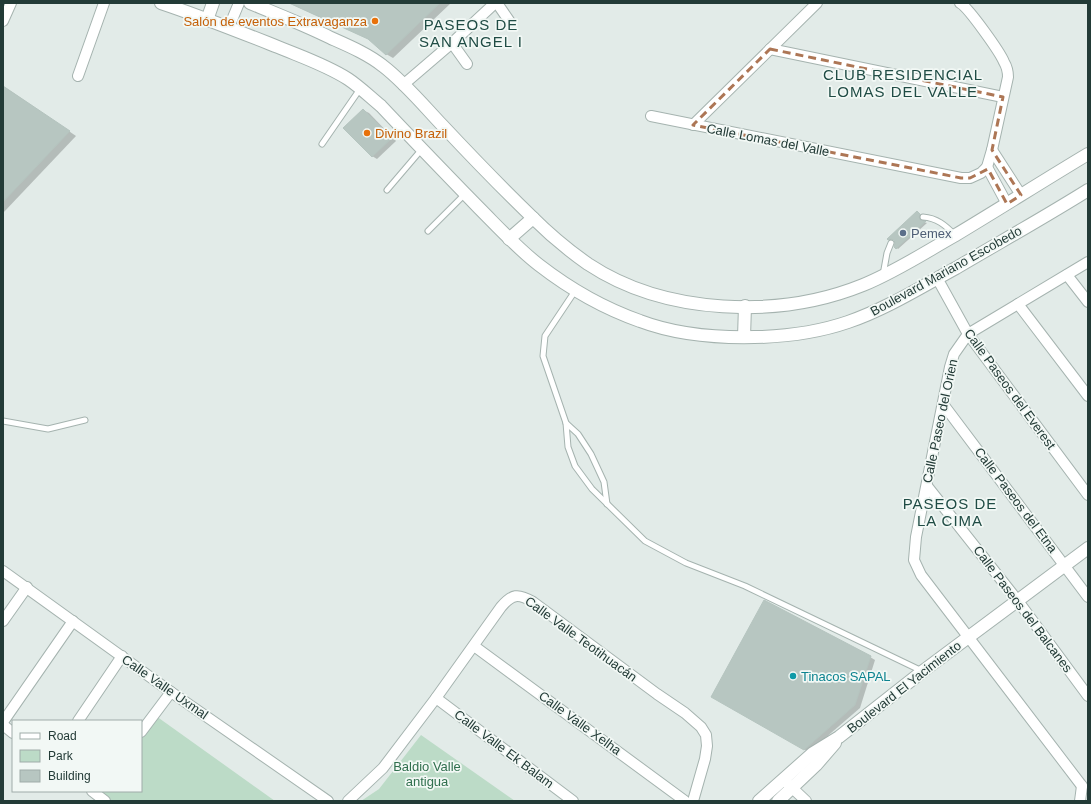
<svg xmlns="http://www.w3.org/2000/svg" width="1091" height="804" font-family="Helvetica,sans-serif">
<rect width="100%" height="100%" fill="#e2ebe8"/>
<!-- green -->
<g fill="#bcdbc7">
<path d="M156 716 275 801H112L101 794 103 791H141V738Z"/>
<path d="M421 735 515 801H361L379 789Z"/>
</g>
<!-- shadow -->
<g fill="#0003">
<path d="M289 3H451L393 58 386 54 371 40Z"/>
<path d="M3 86 76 136 3 213Z"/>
<path d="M363 110 369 113 396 141 377 159 372 156Z"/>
<path d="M918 213 921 216 920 218 921 221 927 223 898 249 895 246 896 243 895 240 893 239 890 240 888 239Z"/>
<path d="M870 657 875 660 860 708 809 752 713 696Z"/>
</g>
<!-- building -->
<g fill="#b7c6c1" stroke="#b5c4bf">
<path d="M289 3H440L386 55 368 39Z"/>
<path d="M3 86 70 131 3 202Z"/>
<path d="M363 109 392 138 372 157 343 128Z"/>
<path d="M917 211 920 214 919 217 920 220 926 221 896 249 894 247 895 243 894 240 891 239 888 240 887 239Z"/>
<path d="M764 600 871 656 855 705 804 750 711 697Z"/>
</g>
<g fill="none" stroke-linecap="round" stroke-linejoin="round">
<defs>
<g id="service">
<path d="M322 144 360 89"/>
<path d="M387 190 422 149"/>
<path d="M923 217C937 218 945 225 955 235"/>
<path d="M428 231 465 194"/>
<path d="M883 275 887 253 891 243"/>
<path d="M575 291 545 336 543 356 566 423 568 447 575 466 592 489 645 541 686 563 745 586 922 671"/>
<path d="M3 421 48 429 85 420"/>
<path d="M566 423 578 434 591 454 604 482 607 504"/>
</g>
<g id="minor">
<path d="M497 3 510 22"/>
<path d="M3 21 11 3"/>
<path d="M229 27 239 3"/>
<path d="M452 43 467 64"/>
<path d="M770 49 1003 97"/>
<path d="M78 76 104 3"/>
<path d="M403 85 452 43 495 3"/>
<path d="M651 116 961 178H970L981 173 987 167 992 150 1008 77C1008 71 1007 67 1004 62 1000 52 968 7 960 3"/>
<path d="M693 125 817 3"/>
<path d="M992 150 1021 195"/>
<path d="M987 167 1007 204"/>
<path d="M1067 275 1088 302"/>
<path d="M937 278 968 334 1088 495"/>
<path d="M1018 304 1088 396"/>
<path d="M943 404 1088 597"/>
<path d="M927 486 1018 601 1088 696"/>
<path d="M3 571 171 692 328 801"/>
<path d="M3 621 27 587"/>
<path d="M474 646 685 801"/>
<path d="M436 698 573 801"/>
<path d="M78 721 122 656"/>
<path d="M3 722 73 621"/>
<path d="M3 725 13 733"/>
<path d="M141 732 171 692"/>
<path d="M787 783 806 801"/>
<path d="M1082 786 921 575 914 560 916 537 950 367 954 354 968 334 1088 262"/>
<path d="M92 791 105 801"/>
<path d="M348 801 383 768 436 698 501 607C512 594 518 593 533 602L657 694 685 713 701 727 706 735 707 746 705 759 693 801"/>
<path d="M1080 801 1082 786"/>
</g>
<g id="tertiary">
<path d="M161 3C200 16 240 32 278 47 302 57 326 65 348 79 360 87 370 97 381 106 413 140 446 174 479 208 498 227 517 248 539 265 570 289 603 308 640 321 698 343 790 342 848 322 886 309 921 287 956 268 1000 242 1045 217 1088 190"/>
<path d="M250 3C277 14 305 25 331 38 349 46 368 54 383 66 404 82 424 106 442 125 471 156 501 187 532 217 549 234 568 250 588 264 665 315 779 319 863 285 895 272 924 253 954 236 999 209 1043 181 1088 154"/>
<path d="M207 20 213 3"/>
<path d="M509 239 533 218"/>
<path d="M744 337 745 306"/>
<path d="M759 801 813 753 839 737 923 671 1088 548"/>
<path d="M778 801 816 765 835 743"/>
</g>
</defs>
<!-- service casing -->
<use href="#service" stroke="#a5b3af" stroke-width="7"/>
<!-- minor casing -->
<use href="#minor" stroke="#a5b3af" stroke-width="12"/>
<!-- tertiary casing -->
<use href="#tertiary" stroke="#a5b3af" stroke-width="14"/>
<!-- service -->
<use href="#service" stroke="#fff" stroke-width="5"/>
<!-- minor -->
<use href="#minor" stroke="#fff" stroke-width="10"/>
<!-- tertiary -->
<use href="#tertiary" stroke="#fff" stroke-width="12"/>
</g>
<!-- marked area -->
<path fill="none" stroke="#ad7655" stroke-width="3" stroke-dasharray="8 5" stroke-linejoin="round" d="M770 49 1003 97 992 150 1021 195 1007 204 988 169 970 178H961L693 125Z"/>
<!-- markers -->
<g fill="#e8710a" stroke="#f2f8f5" stroke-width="1.5">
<circle cx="375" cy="21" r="4"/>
<circle cx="367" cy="133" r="4"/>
</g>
<circle fill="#5c6f8a" stroke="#f2f8f5" stroke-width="1.5" cx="903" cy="233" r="4"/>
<circle fill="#0f9aa8" stroke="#f2f8f5" stroke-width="1.5" cx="793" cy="676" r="4"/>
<g text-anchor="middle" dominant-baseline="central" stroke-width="3.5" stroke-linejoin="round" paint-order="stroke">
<!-- food labels -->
<g font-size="13" fill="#c56008" stroke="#f2f8f5" text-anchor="end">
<text x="367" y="21">Salón de eventos Extravaganza</text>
<text x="375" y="133" text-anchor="start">Divino Brazil</text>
</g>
<!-- street labels -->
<g font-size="13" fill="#233b37" stroke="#f2f8f5">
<text transform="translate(768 140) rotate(11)">Calle Lomas del Valle</text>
<text transform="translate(946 271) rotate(-29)">Boulevard Mariano Escobedo</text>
<text transform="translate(1010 389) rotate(54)">Calle Paseos del Everest</text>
<text transform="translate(940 421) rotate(-78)">Calle Paseo del Orien</text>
<text transform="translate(1016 500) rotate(53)">Calle Paseos del Etna</text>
<text transform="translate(1023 609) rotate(53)">Calle Paseos del Balcanes</text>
<text transform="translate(581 639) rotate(36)">Calle Valle Teotihuacán</text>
<text transform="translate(165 687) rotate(35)">Calle Valle Uxmal</text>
<text transform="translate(904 687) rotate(-38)">Boulevard El Yacimiento</text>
<text transform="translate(580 723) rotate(36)">Calle Valle Xelha</text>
<text transform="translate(504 749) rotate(37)">Calle Valle Ek Balam</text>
</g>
<!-- service labels -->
<g font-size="13" fill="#4e5e75" stroke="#f2f8f5" text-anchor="start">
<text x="911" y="233">Pemex</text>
</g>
<!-- culture labels -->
<g font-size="13" fill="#0d838f" stroke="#f2f8f5" text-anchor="start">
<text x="801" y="676">Tinacos SAPAL</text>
</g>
<!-- park labels -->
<g font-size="13" fill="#306f4e" stroke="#f2f8f5">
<text x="427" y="766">Baldio Valle<tspan x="427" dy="15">antigua</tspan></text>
</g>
<!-- quarter labels -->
<g font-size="15" letter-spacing="1" fill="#204c45" stroke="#f2f8f5">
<text x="471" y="24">PASEOS DE<tspan x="471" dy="17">SAN ANGEL I</tspan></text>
<text x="903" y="74">CLUB RESIDENCIAL<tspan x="903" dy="17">LOMAS DEL VALLE</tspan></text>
<text x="950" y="503">PASEOS DE<tspan x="950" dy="17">LA CIMA</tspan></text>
</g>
</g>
<!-- border -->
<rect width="1091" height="804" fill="none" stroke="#233b37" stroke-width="8"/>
<!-- legend -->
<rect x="12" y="720" width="130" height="72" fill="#f2f8f5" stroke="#9faca9"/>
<rect x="20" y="733" width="20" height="6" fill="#ffffff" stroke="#9faca9"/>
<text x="48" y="740" font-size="12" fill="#233b37">Road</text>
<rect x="20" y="750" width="20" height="12" fill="#bcdbc7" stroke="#9faca9"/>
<text x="48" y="760" font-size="12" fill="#233b37">Park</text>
<rect x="20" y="770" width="20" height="12" fill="#b7c6c1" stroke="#9faca9"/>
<text x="48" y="780" font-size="12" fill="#233b37">Building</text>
</svg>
